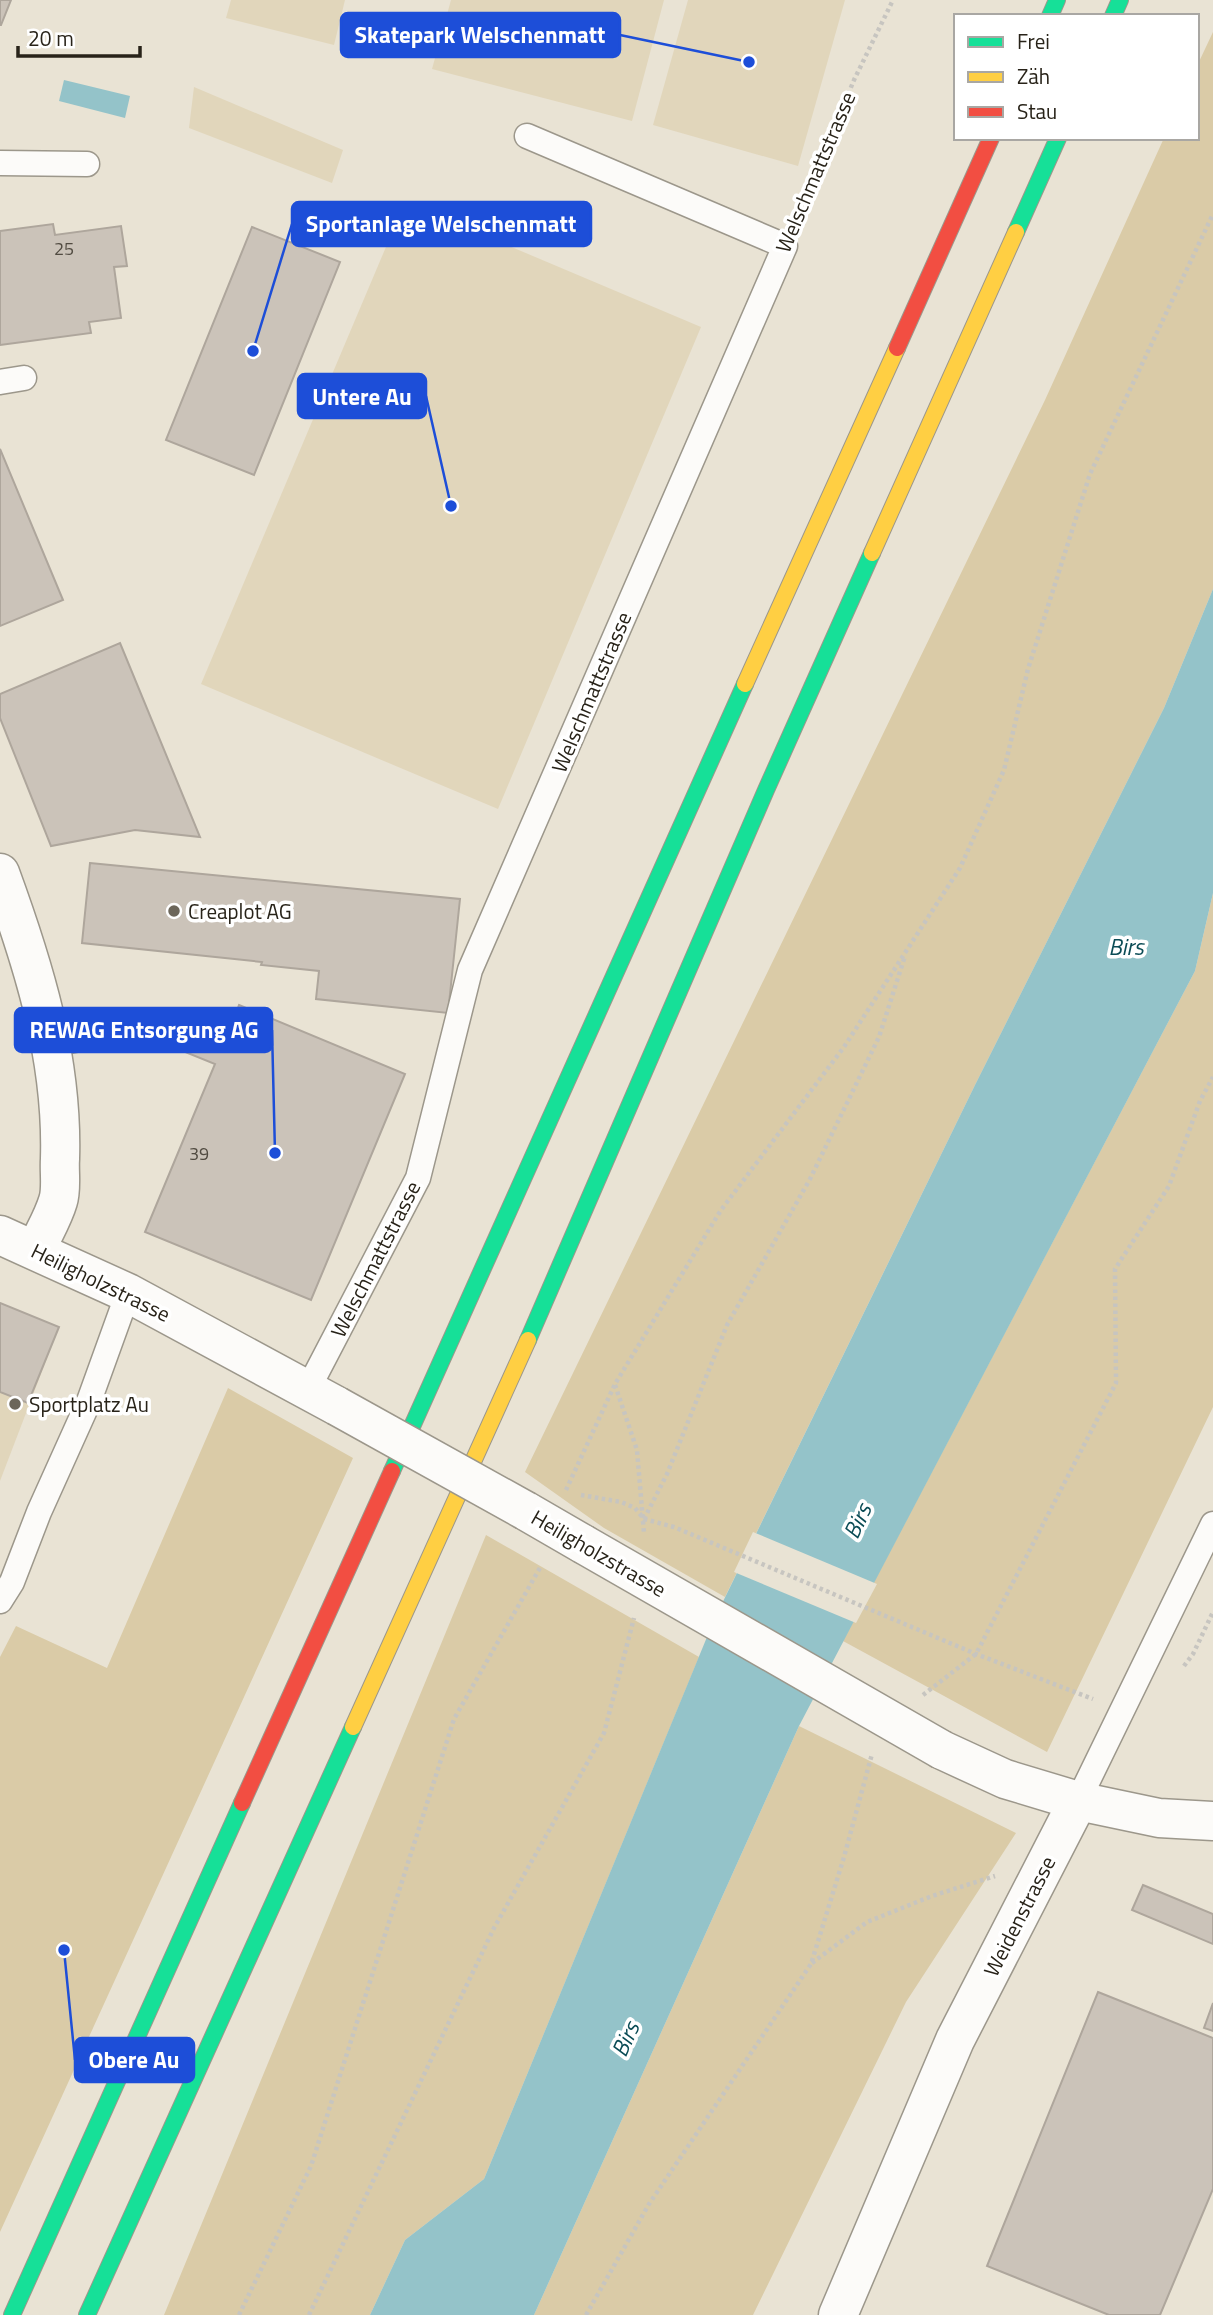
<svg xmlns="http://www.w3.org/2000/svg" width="1213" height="2315" font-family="'Titillium Web',sans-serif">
<rect width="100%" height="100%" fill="#e9e3d4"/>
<!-- green -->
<g fill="#e1d6bb">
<path d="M231 0H345L334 45 226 18Z"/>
<path d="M451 0H664L632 121 432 69Z"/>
<path d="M688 0H845L798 166 653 125Z"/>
<path d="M194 87 343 150 332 183 189 128Z"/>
<path d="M405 202 701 327 498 809 201 684Z"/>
<path d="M0 1303 59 1327 0 1481Z"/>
</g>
<!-- forest -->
<g fill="#dacba7">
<path d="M1213 32V589L1164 708 975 1085 725 1597 604 1528 525 1472 1045 400 1164 138H1197V66Z"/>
<path d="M1213 893V1407L1047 1752 843 1641 1195 971Z"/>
<path d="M228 1388 353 1458 0 2232V1657L16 1626 107 1668Z"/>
<path d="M486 1535 699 1657 484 2179 405 2240 370 2315H164Z"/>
<path d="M799 1726 1016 1833 906 2002 753 2315H534Z"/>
</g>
<!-- water -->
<g fill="#94c3c9">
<path d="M64 80 130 96 125 118 59 101Z"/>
<path d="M1213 589V893L1195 971 799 1726 534 2315H370L405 2240 484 2179 714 1620 975 1085 1164 708Z"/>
</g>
<!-- pier -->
<path fill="#e9e3d4" d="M753 1532 877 1584 856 1623 734 1572Z"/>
<!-- building -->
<g fill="#cbc3b9" stroke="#aea69c" stroke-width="2">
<path d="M0 0H11L1 25H0Z"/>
<path d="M53 224 55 235 121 226 127 266 114 267 121 318 89 322 91 333 0 345V231Z"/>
<path d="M252 227 340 262 254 475 166 440Z"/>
<path d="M0 449 63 600 0 626Z"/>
<path d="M120 643 200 837 135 830 51 846 0 718V694Z"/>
<path d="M90 863 460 899 448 1013 316 999 319 971 261 965 262 962 82 943Z"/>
<path d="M239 1005 405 1074 311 1300 145 1232 215 1064 158 1041 150 1025 157 1009 235 1016Z"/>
<path d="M0 1303 59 1327 28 1403 0 1392Z"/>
<path d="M1143 1885 1213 1914V1944L1132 1910Z"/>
<path d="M1098 1992 1213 2038V2189L1160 2315H1109L987 2266Z"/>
<path d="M1213 2003V2031L1204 2028Z"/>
</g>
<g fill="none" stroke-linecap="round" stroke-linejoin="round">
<defs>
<g id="lane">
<path d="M0 163 87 164"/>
<path d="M0 382 24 378"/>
<path d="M52 1044 114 1033"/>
<path d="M308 1389 418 1178 470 970 785 246 527 136"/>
<path d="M0 1601 12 1582 39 1512 89 1401 128 1293"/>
<path d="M1078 1801 1213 1524"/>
</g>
<g id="street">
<path d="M0 873C34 966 63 1059 60 1159 59 1172 62 1189 58 1201 53 1218 43 1234 36 1250"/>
<path d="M0 1235 128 1293 337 1406"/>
<path d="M526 1511 583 1544"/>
<path d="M942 1750 1005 1779 1078 1801 1159 1818 1213 1821"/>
<path d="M838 2315 955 2040 1078 1801"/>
</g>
<g id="fast">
<path d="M1050 16 1057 0"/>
<path d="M1113 16 1120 0"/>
<path d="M1016 232 1058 138"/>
<path d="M528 1340 766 790 872 553"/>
<path d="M392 1471 745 684"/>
<path d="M12 2315 242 1803"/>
<path d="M87 2315 353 1727"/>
</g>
<g id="slow">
<path d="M872 553 1016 232"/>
<path d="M745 684 897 348"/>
<path d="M353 1727 528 1340"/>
</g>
<g id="jam">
<path d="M897 348 991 138"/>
<path d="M242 1803 392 1471"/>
</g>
</defs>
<!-- lane casing -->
<use href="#lane" stroke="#9c978b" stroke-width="27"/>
<!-- street casing -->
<use href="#street" stroke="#9c978b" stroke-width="41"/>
<!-- fast casing -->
<use href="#fast" stroke="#9c978b" stroke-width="18"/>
<!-- slow casing -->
<use href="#slow" stroke="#9c978b" stroke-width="18"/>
<!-- jam casing -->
<use href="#jam" stroke="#9c978b" stroke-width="18"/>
<!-- path -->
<g stroke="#c7c5c0" stroke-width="4.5" stroke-dasharray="3.5 3.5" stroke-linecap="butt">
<path d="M797 217 854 80 893 0"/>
<path d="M615 1385 637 1450 644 1533"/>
<path d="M566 1490 615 1384 721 1210 844 1047 960 868 1004 770 1028 669 1090 474 1213 214"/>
<path d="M581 1495 621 1502 635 1508 644 1519 674 1527 976 1654 1093 1699"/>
<path d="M644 1519 667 1474 727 1325 810 1179 879 1037 905 956"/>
<path d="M1184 1666 1193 1654 1213 1612"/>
<path d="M923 1695 976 1654 1116 1383 1115 1269 1169 1186 1200 1101 1213 1077"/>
<path d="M812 1963 867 1922 932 1896 995 1876"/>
<path d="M239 2315 311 2166 454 1719 541 1566"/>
<path d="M309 2315 494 1928 604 1733 634 1618"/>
<path d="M586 2315 649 2204 811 1964 844 1857 872 1754"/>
</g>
<!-- lane -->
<use href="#lane" stroke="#fcfbf9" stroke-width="24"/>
<!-- street -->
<use href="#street" stroke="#fcfbf9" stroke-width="38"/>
<!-- fast -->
<use href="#fast" stroke="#16e098" stroke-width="16"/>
<!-- slow -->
<use href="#slow" stroke="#ffcf43" stroke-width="16"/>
<!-- jam -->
<use href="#jam" stroke="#f24e42" stroke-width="16"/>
<defs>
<g id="street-bridge">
<path d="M337 1406 526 1511"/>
<path d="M583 1544 942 1750"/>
</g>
</defs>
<!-- street-bridge casing -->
<use href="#street-bridge" stroke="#9c978b" stroke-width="41" stroke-linecap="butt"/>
<!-- street-bridge -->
<use href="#street-bridge" stroke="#fcfbf9" stroke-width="38"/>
</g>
<!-- markers -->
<g fill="#6c665a" stroke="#fff" stroke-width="2.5">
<circle cx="174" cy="911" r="7"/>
<circle cx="15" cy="1404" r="7"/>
</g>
<g text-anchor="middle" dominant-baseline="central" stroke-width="7" stroke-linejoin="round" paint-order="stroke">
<!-- number labels -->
<g font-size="18" fill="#514b41">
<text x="64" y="248">25</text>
<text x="199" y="1153">39</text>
</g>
<!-- street labels -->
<g font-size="21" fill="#282319" stroke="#fff">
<text transform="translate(815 172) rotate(-67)">Welschmattstrasse</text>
<text transform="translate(591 692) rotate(-67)">Welschmattstrasse</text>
<text transform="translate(375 1259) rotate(-63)">Welschmattstrasse</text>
<text transform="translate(101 1282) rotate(26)">Heiligholzstrasse</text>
<text transform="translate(599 1553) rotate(30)">Heiligholzstrasse</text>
<text transform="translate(1019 1916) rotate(-63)">Weidenstrasse</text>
</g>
<!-- poi labels -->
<g font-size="21" fill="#282319" stroke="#fff" text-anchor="start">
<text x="188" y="911">Creaplot AG</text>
<text x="29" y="1404">Sportplatz Au</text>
</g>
<!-- water labels -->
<g font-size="23" font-style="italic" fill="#0b4c56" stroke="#fff">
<text x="1126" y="946">Birs</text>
<text transform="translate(857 1521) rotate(-65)">Birs</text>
<text transform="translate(625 2039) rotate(-66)">Birs</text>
</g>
</g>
<!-- callouts -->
<path fill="none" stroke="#1d4ed8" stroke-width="2.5" d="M749 62L620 35M253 351L292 224M451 506L426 396M275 1153L272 1030M64 1950L75 2060"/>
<g fill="#1d4ed8" stroke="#fff" stroke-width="2.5">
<circle cx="749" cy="62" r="7"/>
<circle cx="253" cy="351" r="7"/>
<circle cx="451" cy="506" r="7"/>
<circle cx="275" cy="1153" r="7"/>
<circle cx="64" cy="1950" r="7"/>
</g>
<g fill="#1d4ed8" stroke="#1d4ed8" stroke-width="2.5">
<rect x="341" y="13" width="279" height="44" rx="7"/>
<rect x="292" y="202" width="299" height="44" rx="7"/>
<rect x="298" y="374" width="128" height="44" rx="7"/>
<rect x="15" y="1008" width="257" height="44" rx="7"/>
<rect x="75" y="2038" width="119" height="44" rx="7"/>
</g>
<g font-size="23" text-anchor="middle" font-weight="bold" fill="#fff">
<text x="480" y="43">Skatepark Welschenmatt</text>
<text x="441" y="232">Sportanlage Welschenmatt</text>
<text x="362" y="405">Untere Au</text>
<text x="144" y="1038">REWAG Entsorgung AG</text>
<text x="134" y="2068">Obere Au</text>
</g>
<!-- legend -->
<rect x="954" y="14" width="245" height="126" fill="#ffffff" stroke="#a9a7a3" stroke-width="2"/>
<rect x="968" y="37" width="35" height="10" fill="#16e098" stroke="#a9a7a3" stroke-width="2"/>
<text x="1017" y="49" font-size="21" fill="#282319">Frei</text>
<rect x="968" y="72" width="35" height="10" fill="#ffcf43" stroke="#a9a7a3" stroke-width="2"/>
<text x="1017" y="84" font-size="21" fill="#282319">Zäh</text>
<rect x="968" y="107" width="35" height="10" fill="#f24e42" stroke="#a9a7a3" stroke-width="2"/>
<text x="1017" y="119" font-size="21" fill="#282319">Stau</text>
<!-- scale -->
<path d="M18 46v10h122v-10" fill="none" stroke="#282319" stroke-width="3.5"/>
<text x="28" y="46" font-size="21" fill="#282319" stroke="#ffffff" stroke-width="5" paint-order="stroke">20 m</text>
</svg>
